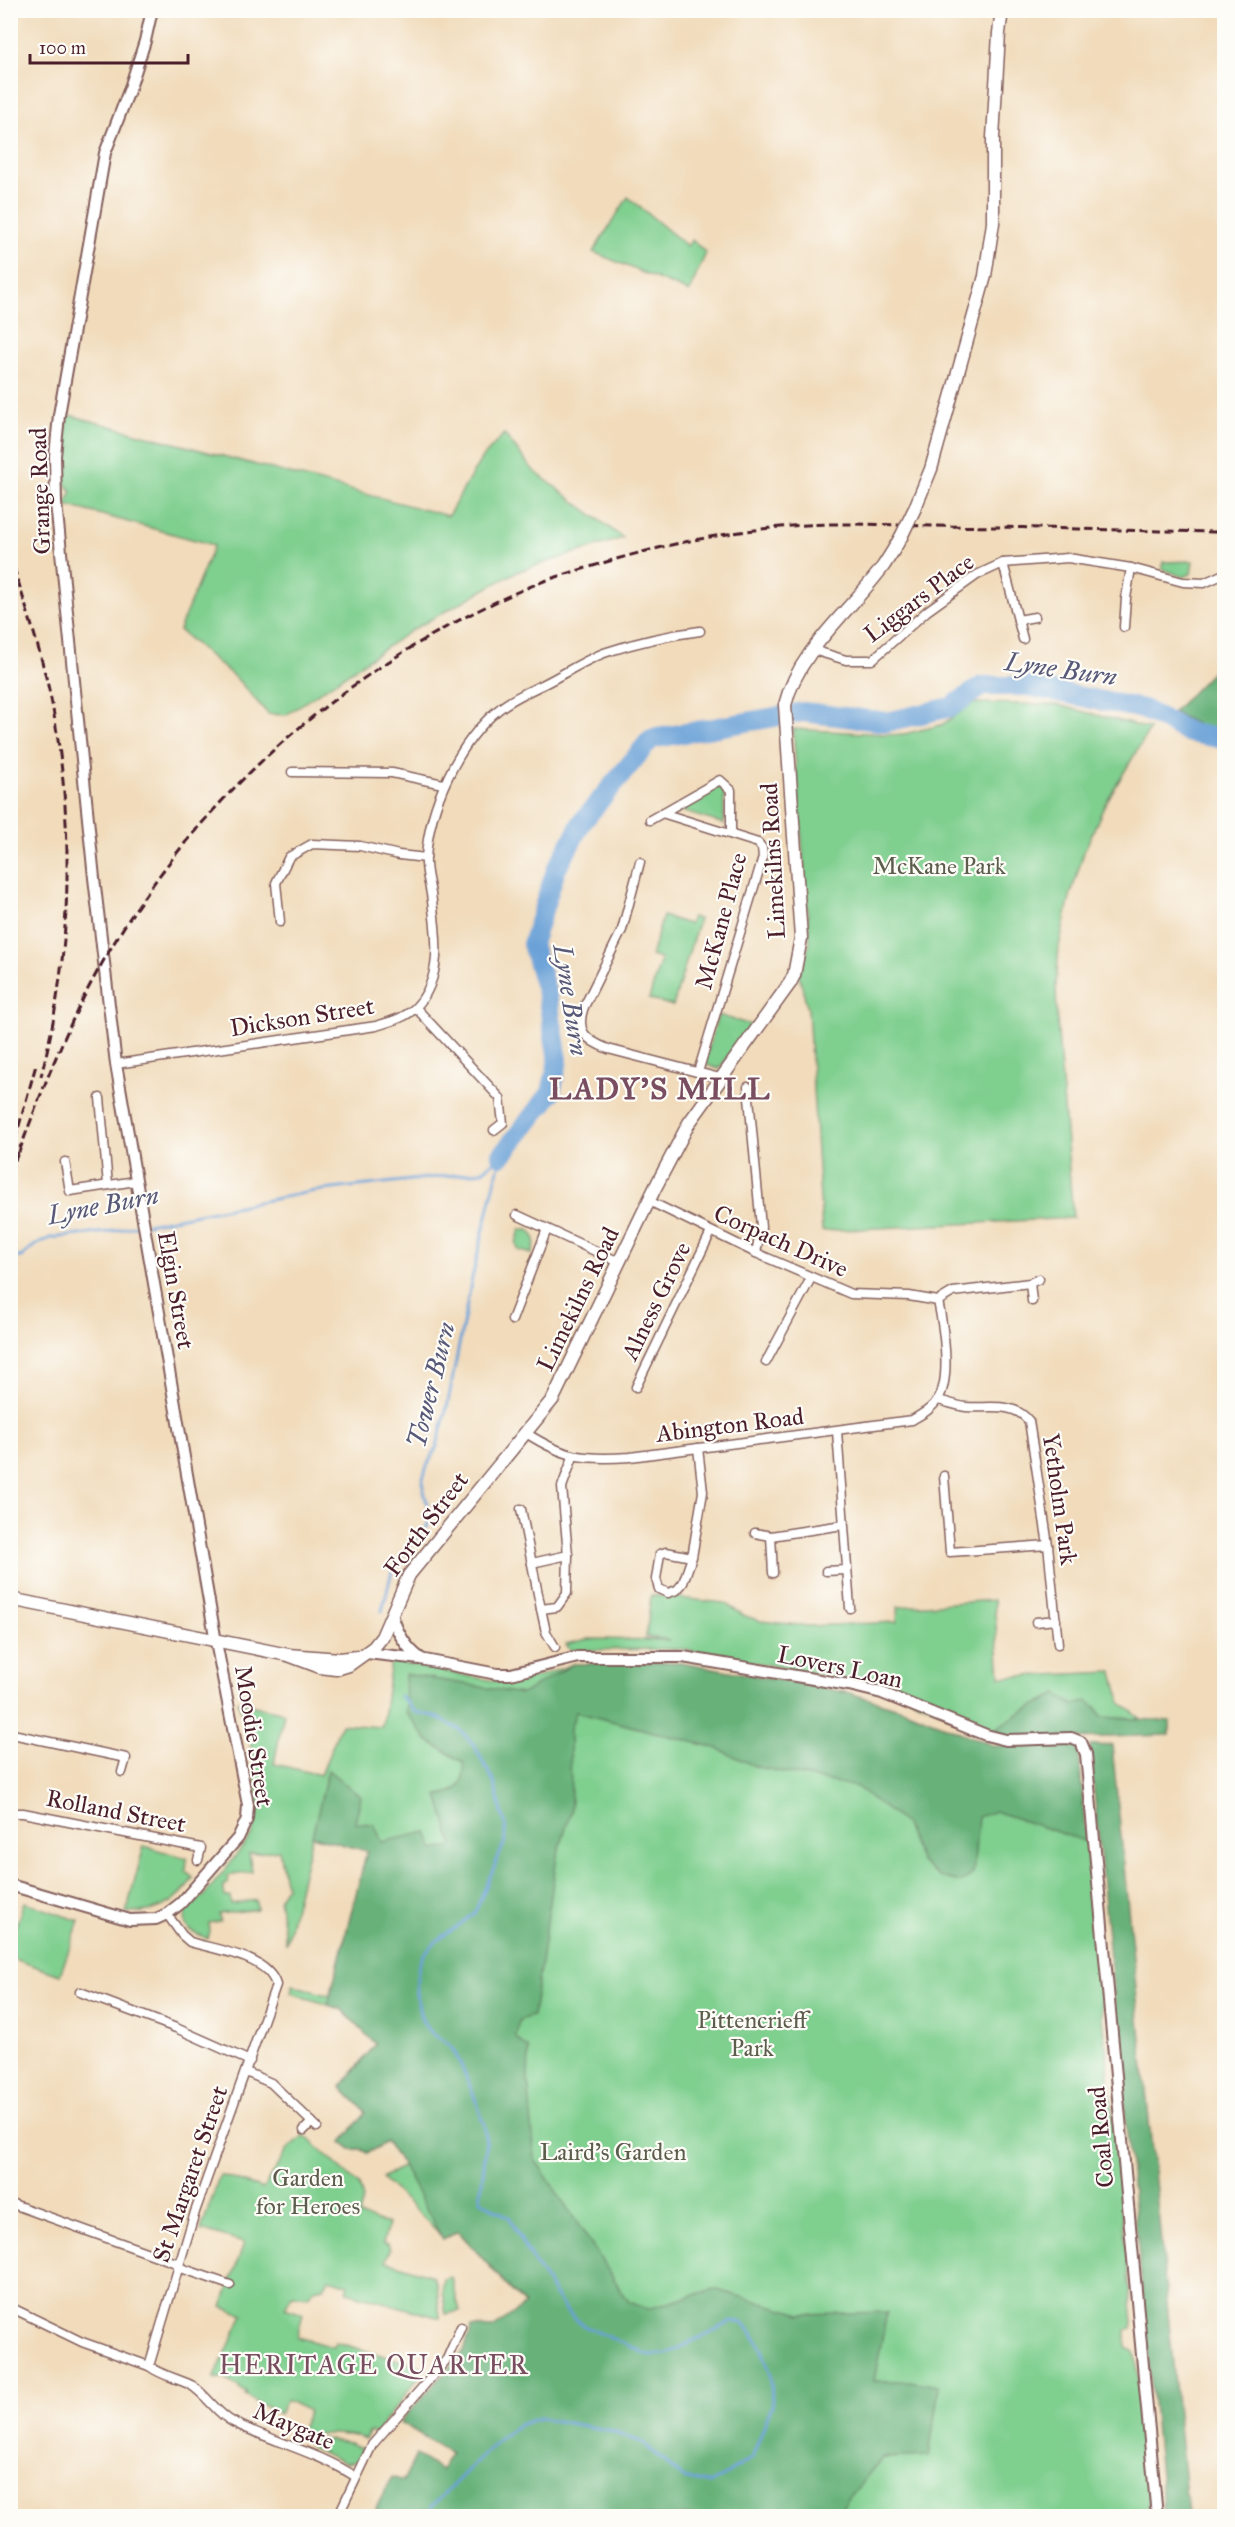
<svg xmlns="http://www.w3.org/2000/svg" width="1235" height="2527" font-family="'IM FELL Great Primer',serif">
<rect width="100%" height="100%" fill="#fdfcf7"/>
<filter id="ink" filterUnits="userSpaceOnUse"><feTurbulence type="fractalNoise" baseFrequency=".0167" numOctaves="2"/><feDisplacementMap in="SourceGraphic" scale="12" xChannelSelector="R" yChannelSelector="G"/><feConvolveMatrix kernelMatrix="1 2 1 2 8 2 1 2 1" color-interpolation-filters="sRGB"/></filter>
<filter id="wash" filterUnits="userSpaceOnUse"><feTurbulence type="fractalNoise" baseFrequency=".008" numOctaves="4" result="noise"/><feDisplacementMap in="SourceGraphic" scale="24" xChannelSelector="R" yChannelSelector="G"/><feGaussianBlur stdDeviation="1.35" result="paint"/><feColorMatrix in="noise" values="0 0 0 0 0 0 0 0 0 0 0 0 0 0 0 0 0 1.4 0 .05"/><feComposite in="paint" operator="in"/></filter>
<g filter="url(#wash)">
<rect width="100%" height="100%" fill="#f1dbbb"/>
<!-- green -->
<g fill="#7fcf8f" stroke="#64775d" stroke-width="1.5">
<path d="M628 197 687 246 692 240 706 253 689 292 593 252Z"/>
<path d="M69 415 448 516 481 459 504 434 534 471 623 538 516 572 412 630 286 715 268 714 238 680 179 630 214 545 65 505 72 491 64 483 60 456Z"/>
<path d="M1193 561 1191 574 1183 577 1163 569V562Z"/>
<path d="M974 703 1058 705 1150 729 1105 804 1084 852 1070 897 1059 946 1056 985 1057 1020 1073 1218 822 1231 808 1010 799 975 810 943 793 729 900 735 941 725Z"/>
<path d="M717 785 724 792V824L675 809Z"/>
<path d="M663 916 689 924 692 917 699 919 673 1006 649 999 661 959 651 956Z"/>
<path d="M718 1015 751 1025 719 1069 704 1064Z"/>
<path d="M520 1230H529C538 1238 535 1244 532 1254L518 1250 516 1243Z"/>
<path d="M651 1595 724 1603 745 1616 761 1621 809 1626 897 1622 898 1607 994 1600 1000 1677 1113 1672 1121 1703 1140 1718 1132 1720 1101 1717 1096 1707 1074 1705 1022 1712 990 1732 902 1694 849 1680 681 1649 570 1650 566 1644 587 1639 670 1640 646 1637Z"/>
<path d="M391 1661 495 1681 538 1677 573 1664 680 1662 849 1693 902 1709 994 1746 1071 1743 1076 1747 1079 1754 1086 1842 1133 2323 1132 2328 1126 2330V2348L1133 2351 1136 2356 1150 2516H426L443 2467 451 2453 400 2422 464 2351 472 2327 493 2328 525 2306 458 2231 443 2240 437 2231 382 2178 403 2166 387 2142 367 2153 360 2149H351L342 2142 366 2112 341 2087 376 2044 341 2009 291 1993 293 1985 330 1996 367 1851 312 1836 286 1944 279 1898 286 1887 279 1850 249 1854 252 1872 227 1876 228 1884 223 1885 225 1897H230L231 1904 256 1900 257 1909 219 1914 220 1921 209 1923 210 1932 208 1939 189 1930 185 1923 186 1910 205 1895 252 1835 259 1805 250 1739 238 1702 284 1713 274 1764 321 1775 341 1724 382 1727Z"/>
<path d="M144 1846 187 1858 186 1871 193 1878C177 1905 156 1913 126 1913Z"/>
<path d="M24 1902 79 1921 60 1975 11 1958V1940Z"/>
<path d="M304 2135 359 2185 363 2199 359 2216 388 2224 383 2243 388 2244 390 2250 386 2261 433 2276 437 2285 440 2318 347 2292 349 2285 329 2279 323 2287 314 2289 308 2297 292 2295 285 2308 303 2314 297 2337 333 2347 335 2342 426 2368 376 2433 369 2432 366 2439C353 2433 313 2433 298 2435L309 2411 286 2400 279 2414 245 2396 247 2393 239 2389 240 2387 224 2379 214 2378 243 2315 222 2307 244 2243 201 2230 220 2175 263 2189 287 2150Z"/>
<path d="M451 2277 460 2311 446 2314 442 2291 444 2279Z"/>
<path d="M314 2438 350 2443 361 2448 357 2461 346 2463 311 2448 308 2444Z"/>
</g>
<!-- forest -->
<g fill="#67b27a" stroke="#586852" stroke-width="1.5">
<path d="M1224 660V730L1201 727 1173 712Z"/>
<path d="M680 1662 849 1693 902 1709 994 1746 1071 1743 1076 1747 1079 1754 1086 1842 995 1811 978 1817 973 1874 961 1882 939 1877 921 1862 904 1823 857 1787 757 1767 716 1748 576 1712 570 1729 571 1812 557 1856 533 2016 519 2020 516 2038 529 2049 528 2081 535 2159 629 2302 648 2309 714 2289 801 2314 887 2312 874 2381H910L939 2386 929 2456 882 2458 840 2509 825 2516H372L392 2477 403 2481 416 2455 440 2470 451 2453 400 2422 464 2351 472 2327 493 2328 525 2305 458 2231 443 2240 403 2166 387 2142 367 2153 360 2149H351L342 2142 366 2112 341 2087 376 2044 341 2009 328 2005 367 1851 312 1836 328 1770 361 1797 355 1823 374 1824 382 1842 427 1832 434 1850 453 1846 438 1795C461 1793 466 1782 463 1762L428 1741 406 1712 405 1674 522 1694 573 1664Z"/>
<path d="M1057 1694 1074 1705 1087 1701 1096 1707 1102 1717 1170 1721V1735L1006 1740 986 1735 1022 1712Z"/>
<path d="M1112 1745 1188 2516H1164L1090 1750V1746Z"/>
</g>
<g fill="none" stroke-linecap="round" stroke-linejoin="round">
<!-- stream -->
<g stroke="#69a0d7" stroke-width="3">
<path d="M147 1224 315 1191 481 1172 501 1156"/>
<path d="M10 1257H21L34 1246 50 1238 108 1232 140 1225"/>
<path d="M382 1611 392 1571 406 1550 427 1527 430 1517 422 1482 427 1466 437 1446 448 1402 472 1278 501 1157"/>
<path d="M400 1696 415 1712 434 1716 459 1729 474 1745 494 1783 505 1823 506 1839 475 1912C459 1929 432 1938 421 1960 414 1976 416 2013 426 2027 432 2036 444 2039 451 2047 460 2059 483 2115 485 2131 488 2148 481 2182 480 2200L510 2218 526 2250 565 2310 584 2326 649 2355 667 2354 731 2322 742 2323 752 2332 762 2350 771 2375 772 2405 752 2458 711 2484 683 2478 643 2443 613 2431 540 2418 518 2425 499 2439 431 2507"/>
</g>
<!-- river -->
<path stroke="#69a0d7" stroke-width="20" d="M501 1156 551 1093 558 1060 547 994 532 944 556 870 582 822 651 739 803 712 887 722 951 707 982 686H1027L1143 709 1190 733 1224 739"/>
</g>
</g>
<g filter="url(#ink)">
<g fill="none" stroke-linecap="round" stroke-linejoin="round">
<defs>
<g id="minor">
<path d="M1003 563 1023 639"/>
<path d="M1018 620 1035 617"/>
<path d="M1124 627 1126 598 1131 568"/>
<path d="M813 650 846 660H872L927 611 977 575 1003 563 1068 558 1131 568 1183 582 1204 583 1224 574"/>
<path d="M292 772 392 773 443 784"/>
<path d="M662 813 758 843 762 848 763 857 698 1072"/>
<path d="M650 820 720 780 731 790V834"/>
<path d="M640 862 622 930 584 1007C575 1032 586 1040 608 1049L720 1078"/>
<path d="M280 922 276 883 289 857 312 844 360 846 399 855 426 858"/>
<path d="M416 1008 500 1098 503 1123 494 1130"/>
<path d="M116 1064 376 1026C389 1022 406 1018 416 1007 445 976 436 931 431 894 429 882 425 869 426 858 429 806 458 743 498 710 512 698 530 691 546 683 566 673 586 659 607 652 637 642 669 635 700 631"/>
<path d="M748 1087 761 1227 756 1253"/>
<path d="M100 1098 108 1185"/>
<path d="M65 1162 70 1191 136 1181"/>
<path d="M517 1215 619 1262"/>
<path d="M1030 1283 1032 1301"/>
<path d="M938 1301 953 1292 1030 1283 1039 1279"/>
<path d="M512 1320 547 1229"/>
<path d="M766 1362 811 1278"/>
<path d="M636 1387 711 1232"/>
<path d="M938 1400C947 1402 957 1406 966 1407 988 1409 1013 1401 1029 1421L1048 1545 1058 1644"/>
<path d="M837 1431 850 1608"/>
<path d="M526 1433C565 1458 583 1460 630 1457L912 1420C922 1414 932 1409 938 1399 952 1378 943 1325 938 1301L909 1296 851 1294 756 1253 649 1201"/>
<path d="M944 1476 950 1552 1048 1545"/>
<path d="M521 1509 541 1609"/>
<path d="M755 1533 771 1536 843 1525"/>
<path d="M771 1536 773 1573"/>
<path d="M692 1557 666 1552 660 1554 656 1579 659 1589 668 1593 677 1590 683 1583 692 1557 703 1492 698 1448"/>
<path d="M532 1563 568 1555"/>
<path d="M826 1571 845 1570"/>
<path d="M1036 1622 1056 1620"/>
<path d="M555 1647 546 1632 541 1609 557 1607 567 1593 568 1555 562 1487 573 1457"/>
<path d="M10 1736 17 1735 126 1758 122 1772"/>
<path d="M10 1813H23L201 1848 198 1860"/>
<path d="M80 1992 176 2028 250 2061"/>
<path d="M246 2072 271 2083 317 2127"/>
<path d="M304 2130 312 2122"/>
<path d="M10 2203 179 2264"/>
<path d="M178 2267 230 2285"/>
<path d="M10 2307 82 2342 149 2366C162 2376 177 2378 191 2385 207 2395 217 2414 233 2422 273 2442 318 2452 356 2477"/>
<path d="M149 2366 195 2212 276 1985C268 1956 216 1950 190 1942L182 1935 167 1914"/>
<path d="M338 2516 372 2445 447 2359 461 2327"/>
</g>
<g id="tertiary">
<path d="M392 1614C397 1633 405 1647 420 1658"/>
<path d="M367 1653 420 1659 497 1674H511L578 1657H683L849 1685 882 1693 986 1735 1006 1740 1071 1738 1081 1742 1086 1754 1157 2516"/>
<path d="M10 1885 130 1920 156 1919 167 1914 181 1903 238 1838 247 1819 248 1805 216 1642 116 1064 94 878 56 503 55 456 59 415 105 153 130 88 145 41 152 10"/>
</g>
<g id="secondary">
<path d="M915 508 931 469 985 276 993 223V138L999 33 1002 10"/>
<path d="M10 1599 288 1655 340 1659 357 1657"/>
<path d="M288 1655 320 1667 336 1669 349 1665 374 1647 382 1637 409 1575 553 1399 655 1188 689 1123 790 983 794 975 801 938 785 705C799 649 851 611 884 565 890 556 896 546 901 537"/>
</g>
</defs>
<!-- minor casing -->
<use href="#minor" stroke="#84615d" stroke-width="11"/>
<!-- tertiary casing -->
<use href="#tertiary" stroke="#84615d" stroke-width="14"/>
<!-- secondary casing -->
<use href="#secondary" stroke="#84615d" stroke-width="15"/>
<!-- minor -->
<use href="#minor" stroke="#fff" stroke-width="8"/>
<!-- tertiary -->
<use href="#tertiary" stroke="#fff" stroke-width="10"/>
<!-- secondary -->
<use href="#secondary" stroke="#fff" stroke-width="12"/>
<!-- rail -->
<g stroke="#4a1f2b" stroke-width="3" stroke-dasharray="9 4.5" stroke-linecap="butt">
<path d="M10 554C24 603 42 653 52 704 75 826 72 956 41 1076"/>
<path d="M15 1140 36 1065"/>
<path d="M19 1152C40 1096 61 1040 89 987 183 809 338 670 522 590 544 580 569 573 593 566 658 546 723 532 791 526 837 522 886 525 933 526 1030 527 1127 531 1224 532"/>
<path d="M10 1173 21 1145"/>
</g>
<defs>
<path id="secondary-bridge" d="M901 537 915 508"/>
</defs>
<!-- secondary-bridge casing -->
<use href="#secondary-bridge" stroke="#84615d" stroke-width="15" stroke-linecap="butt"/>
<!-- secondary-bridge -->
<use href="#secondary-bridge" stroke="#fff" stroke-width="12"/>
</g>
</g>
<g text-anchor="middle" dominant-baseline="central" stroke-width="4.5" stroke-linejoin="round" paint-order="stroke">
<!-- street labels -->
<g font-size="24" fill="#4a1f2b" stroke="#fdfcf7">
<text transform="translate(40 491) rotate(-92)">Grange Road</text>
<text transform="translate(919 598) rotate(-37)">Liggars Place</text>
<text transform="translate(773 861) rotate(-93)">Limekilns Road</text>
<text transform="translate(721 921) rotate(-75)">McKane Place</text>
<text transform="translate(302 1017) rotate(-9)">Dickson Street</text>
<text transform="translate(781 1241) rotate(24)">Corpach Drive</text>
<text transform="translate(176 1290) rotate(80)">Elgin Street</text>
<text transform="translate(578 1299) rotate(-64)">Limekilns Road</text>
<text transform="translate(656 1301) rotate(-64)">Alness Grove</text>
<text transform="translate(730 1425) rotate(-7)">Abington Road</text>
<text transform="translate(1060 1499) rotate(82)">Yetholm Park</text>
<text transform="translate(426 1524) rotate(-53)">Forth Street</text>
<text transform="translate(840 1667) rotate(12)">Lovers Loan</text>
<text transform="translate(254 1736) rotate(81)">Moodie Street</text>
<text transform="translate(116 1811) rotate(11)">Rolland Street</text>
<text transform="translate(1101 2137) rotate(-95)">Coal Road</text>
<text transform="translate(190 2174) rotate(-71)">St Margaret Street</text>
<text transform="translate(294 2426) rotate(23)">Maygate</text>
</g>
<!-- park labels -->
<g font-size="24" fill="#5d5d4e" stroke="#fdfcf7">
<text x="939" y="866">McKane Park</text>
<text x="752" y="2020">Pittencrieff<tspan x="752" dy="28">Park</tspan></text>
<text x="613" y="2152">Laird's Garden</text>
<text x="308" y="2178">Garden<tspan x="308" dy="28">for Heroes</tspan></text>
</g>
<!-- water labels -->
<g font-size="26" font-style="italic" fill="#585978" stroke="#fdfcf7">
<text transform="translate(1061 669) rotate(8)">Lyne Burn</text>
<text transform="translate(571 1000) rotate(81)">Lyne Burn</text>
<text transform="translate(103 1205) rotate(-11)">Lyne Burn</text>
<text transform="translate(431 1385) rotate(-76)">Tower Burn</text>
</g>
<!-- quarter labels -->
<g font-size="27" letter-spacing="1.5" fill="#784e60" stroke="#fdfcf7">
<text x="374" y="2364">HERITAGE QUARTER</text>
</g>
<!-- district labels -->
<g font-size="30" font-weight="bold" letter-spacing="1.5" fill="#784e60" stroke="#fdfcf7">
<text x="660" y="1089">LADY'S MILL</text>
</g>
</g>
<!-- margin -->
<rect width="1235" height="2527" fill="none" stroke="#fdfcf7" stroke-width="36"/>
<!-- scale -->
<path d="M30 54v9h158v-9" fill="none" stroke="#4a1f2b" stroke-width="3"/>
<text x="39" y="54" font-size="18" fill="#4a1f2b" stroke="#fdfcf7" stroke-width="4.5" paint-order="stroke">100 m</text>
</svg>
